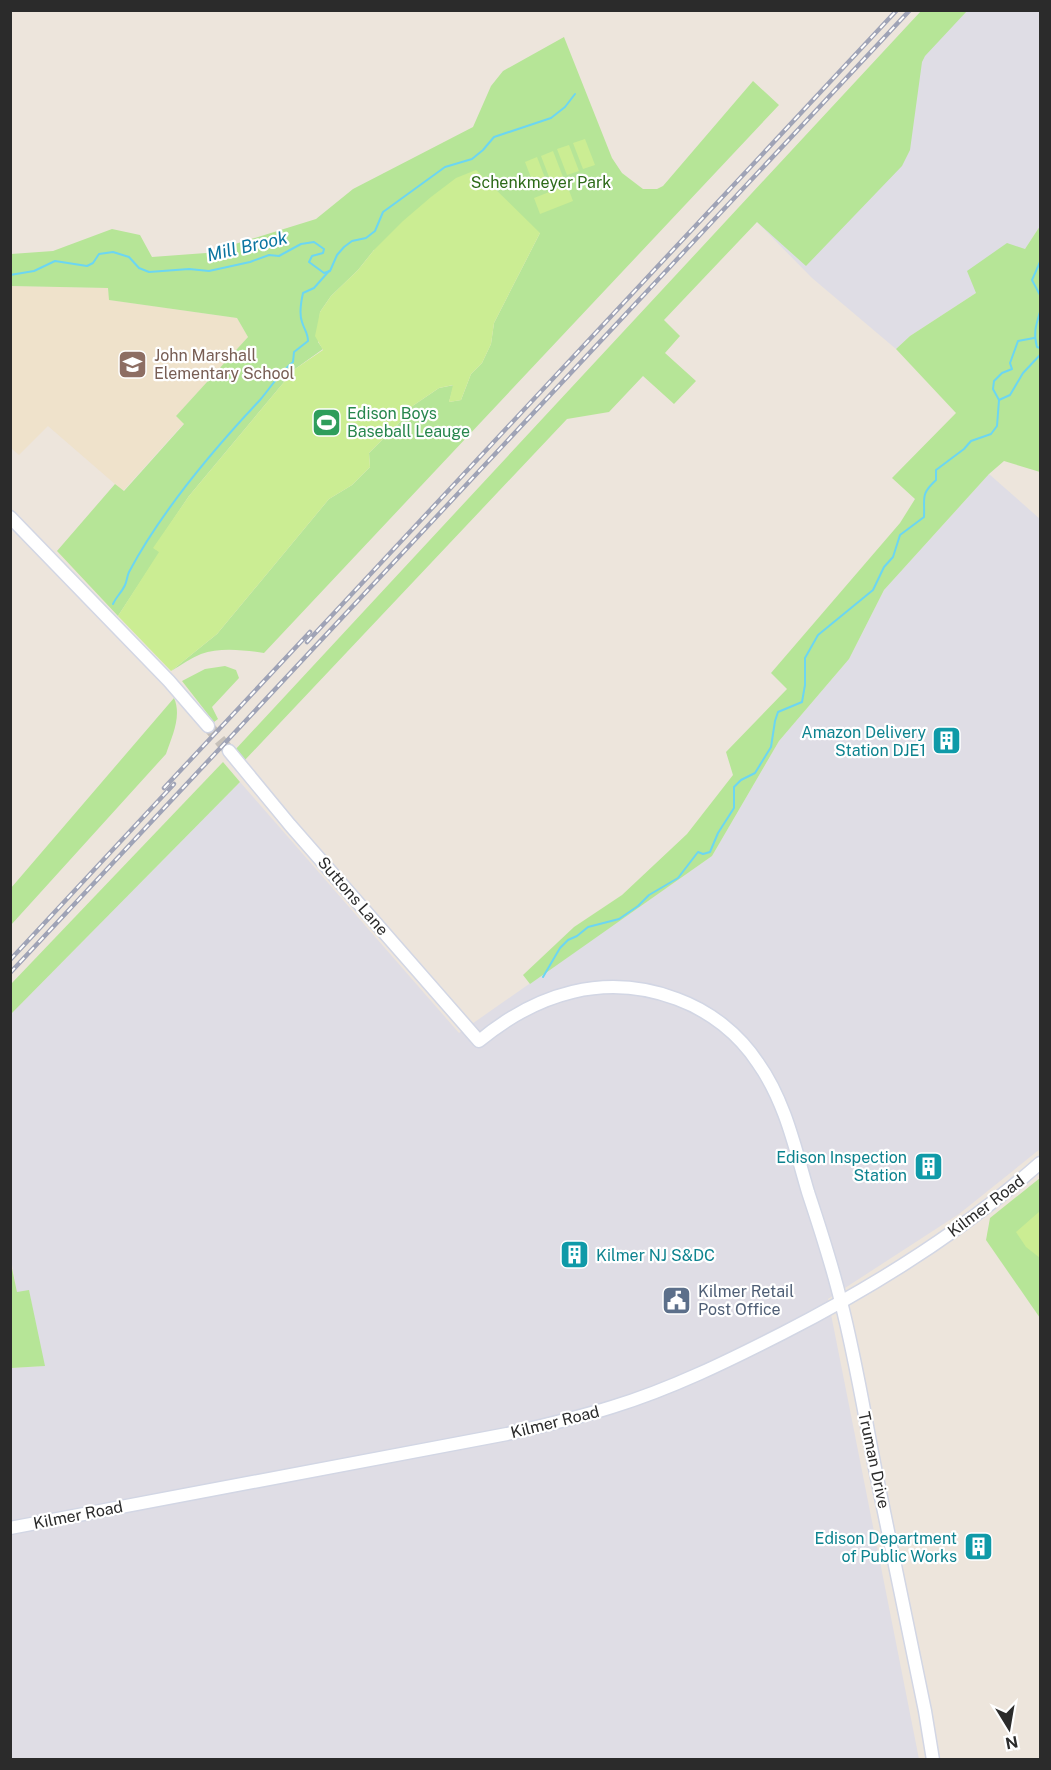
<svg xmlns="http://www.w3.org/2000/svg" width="1051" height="1770" font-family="'Public Sans',sans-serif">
<rect width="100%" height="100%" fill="#ede5dc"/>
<!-- industrial -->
<g fill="#dfdde5">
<path d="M958 11H1040V226L1025 249 976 293 910 336 896 349 812 278 757 222Z"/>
<path d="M989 474 1040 519V1149L959 1214 828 1299 919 1759 11 1760V1368L44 1366 29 1291 17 1292 11 1259V1014L240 782 459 1033 712 856 779 741 849 659 884 590Z"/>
</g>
<!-- education -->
<path fill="#efe2cb" d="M10 286 108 288 110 300 237 318 248 337 176 416 184 423 123 491 48 426 19 455 11 448Z"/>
<!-- green -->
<g fill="#b6e597">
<path d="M921 11H967L925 56 922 62 910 150 902 166 806 266 757 222 664 320 680 336 665 353 696 381 674 404 643 376 609 412 567 419 244 761 234 751Z"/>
<path d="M564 37 612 158 622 173 643 189H657L663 186 753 81 779 105 264 653C244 650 220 647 201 654 191 658 181 665 171 671L217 634 329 499 352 485 370 467 369 453 410 412 411 407 439 388 454 385 449 402 461 400 471 374 482 363 491 344 494 323 540 233 374 250 358 270 331 296 320 312 318 342 323 349 295 369 189 496 154 548 160 552 118 616 57 551 115 484 124 491 184 424 176 416 248 337 237 318 109 300 108 288 11 286V254L53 251 112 229 140 235 152 257 206 253 316 219 353 189 473 127 491 86 503 71Z"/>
<path d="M1040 226V472L1004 461 989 474 884 590 849 659 779 741 712 856 530 984 523 975 574 927 622 895 687 834 733 775 726 752 787 689 771 673 900 523 915 499 892 478 956 413 896 349 910 336 976 293 967 271 1007 243 1025 249Z"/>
<path d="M225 666 236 670 239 678 212 707 218 719 214 722 182 681 205 669Z"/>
<path d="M174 698C182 716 172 736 166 754L11 925V888Z"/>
<path d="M223 762 240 782 11 1014V984Z"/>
<path d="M1040 1178V1318L986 1240 990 1218Z"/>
<path d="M10 1259 17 1292 29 1290 45 1366 11 1368Z"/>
</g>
<!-- pitch -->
<g fill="#cbed93">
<path d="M585 139 595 165 583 169 573 143Z"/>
<path d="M569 145 579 171 567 175 557 149Z"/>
<path d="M553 151 563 177 551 182 541 156Z"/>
<path d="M537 157 547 183 535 188 525 162Z"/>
<path d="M476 170 540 233 494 323 491 344 482 363 471 374 461 400 449 402 453 385 439 388 411 407 410 412 369 453 370 467 352 485 329 499 217 634 171 671 118 616 159 552 153 548 189 496 295 369 323 350 315 336 320 312 331 296 358 270 374 250 403 221 431 197 456 178Z"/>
<path d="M567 185 573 201 540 214 534 198Z"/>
<path d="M1040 1211V1258L1026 1247 1016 1232Z"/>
</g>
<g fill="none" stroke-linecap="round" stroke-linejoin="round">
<!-- stream -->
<g stroke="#6cd6f2" stroke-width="2">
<path d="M1040 262 1032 280 1040 295"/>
<path d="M10 275 34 271 55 261 87 266 93 263 99 254 113 252 129 257 139 268 149 272 189 269 209 271 250 262 269 255 279 256 301 244 314 242 324 249 323 253 312 256 309 262 324 273 330 271 337 255 344 247 352 241 366 238 375 231 383 212 445 167 472 159 483 150 494 137 551 118 565 107 575 94"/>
<path d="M1040 312C1036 325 1033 334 1037 347L1040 348"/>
<path d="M999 400 1010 395 1023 373 1040 355"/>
<path d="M113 604C116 597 122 592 125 585 127 581 127 576 129 572 162 510 212 451 260 400 271 387 280 372 293 362L294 352 308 341C308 333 304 329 302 322 299 314 301 302 303 293L314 288 329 271"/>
<path d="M543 977 560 948 568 940 577 936 588 927 619 919 638 906 649 895 678 878 698 852 703 854 710 852 718 833 734 808V787L741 780 755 773 771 747 775 721 778 712 802 702 805 685V658L818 635 873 590 884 567 893 557 900 535 924 517C925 497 920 495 936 480V470L964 449 971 441 991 434 997 426 999 400 993 389 994 381 1002 373 1012 369 1010 363 1018 341 1034 338"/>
</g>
<!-- minor-tunnel -->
<path stroke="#c6c0b9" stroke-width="12" stroke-dasharray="12 6" stroke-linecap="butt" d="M208 726 229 751"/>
<defs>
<g id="minor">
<path d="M10 517 169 681 208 726"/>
<path d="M229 751 290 825 479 1041C537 993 605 972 677 999 710 1011 739 1034 758 1063 785 1101 795 1148 808 1192 820 1228 832 1265 841 1302 855 1356 864 1412 875 1468 892 1549 908 1630 925 1711L933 1760"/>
<path d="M10 1528 507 1434C542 1426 577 1418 612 1407 671 1389 728 1361 783 1333 875 1286 963 1231 1040 1163"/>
</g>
</defs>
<!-- minor casing -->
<use href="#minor" stroke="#d2d6e4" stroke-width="15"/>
<!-- minor -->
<use href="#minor" stroke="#fff" stroke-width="12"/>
<defs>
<g id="rail">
<path d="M307 642 897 10"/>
<path d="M164 788 310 632"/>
<path d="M10 960 174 784"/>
<path d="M10 973 910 10"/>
</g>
</defs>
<!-- rail casing -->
<use href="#rail" stroke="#9fa3b6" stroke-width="4.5"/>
<!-- rail -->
<use href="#rail" stroke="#fff" stroke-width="2" stroke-dasharray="7" stroke-linecap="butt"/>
</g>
<!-- icons -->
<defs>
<symbol id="school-square" viewBox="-11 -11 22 22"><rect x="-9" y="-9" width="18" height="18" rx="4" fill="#8d6e63" stroke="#fff"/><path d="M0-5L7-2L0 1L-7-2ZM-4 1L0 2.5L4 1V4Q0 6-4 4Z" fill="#fff"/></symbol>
<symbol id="stadium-square" viewBox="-11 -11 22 22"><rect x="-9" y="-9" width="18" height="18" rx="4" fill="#2e9e5b" stroke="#fff"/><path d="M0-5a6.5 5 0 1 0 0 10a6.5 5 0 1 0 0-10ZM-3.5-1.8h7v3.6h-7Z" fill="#fff"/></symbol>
<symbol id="building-square" viewBox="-11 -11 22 22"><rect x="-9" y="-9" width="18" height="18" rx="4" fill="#0f9aa8" stroke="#fff"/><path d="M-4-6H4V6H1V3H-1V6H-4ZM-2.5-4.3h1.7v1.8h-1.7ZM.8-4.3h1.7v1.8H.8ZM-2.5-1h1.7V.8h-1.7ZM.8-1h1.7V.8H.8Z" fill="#fff"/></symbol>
<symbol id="civic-square" viewBox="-11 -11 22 22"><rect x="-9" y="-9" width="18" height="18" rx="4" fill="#5c6f8a" stroke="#fff"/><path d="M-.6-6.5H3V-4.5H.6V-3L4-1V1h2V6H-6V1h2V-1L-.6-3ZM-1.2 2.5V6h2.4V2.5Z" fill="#fff"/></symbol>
</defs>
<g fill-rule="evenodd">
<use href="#school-square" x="116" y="348" width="33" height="33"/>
<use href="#stadium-square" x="310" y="406" width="33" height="33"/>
<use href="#building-square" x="930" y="724" width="33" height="33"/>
<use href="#building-square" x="912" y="1150" width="33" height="33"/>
<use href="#building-square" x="558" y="1238" width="33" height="33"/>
<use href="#civic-square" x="660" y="1284" width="33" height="33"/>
<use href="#building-square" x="962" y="1530" width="33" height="33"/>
</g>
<g text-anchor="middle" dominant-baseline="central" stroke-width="4.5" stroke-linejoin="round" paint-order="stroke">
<!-- park labels -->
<g font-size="16" fill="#2d6a18" stroke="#fff">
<text x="541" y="182">Schenkmeyer Park</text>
</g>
<!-- education labels -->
<g font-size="16" fill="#785e54" stroke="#fff" text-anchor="start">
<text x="154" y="355">John Marshall<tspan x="154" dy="18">Elementary School</tspan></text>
</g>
<!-- leisure labels -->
<g font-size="16" fill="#27864d" stroke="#fff" text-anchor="start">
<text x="347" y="413">Edison Boys<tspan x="347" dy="18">Baseball Leauge</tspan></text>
</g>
<!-- culture labels -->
<g font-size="16" fill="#0d838f" stroke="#fff" text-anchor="end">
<text x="926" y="732">Amazon Delivery<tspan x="926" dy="18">Station DJE1</tspan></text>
<text x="907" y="1157">Edison Inspection<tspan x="907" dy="18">Station</tspan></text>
<text x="596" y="1255" text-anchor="start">Kilmer NJ S&amp;DC</text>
<text x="957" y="1538">Edison Department<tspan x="957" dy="18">of Public Works</tspan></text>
</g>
<!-- street labels -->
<g font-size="16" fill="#2b2b2b" stroke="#fff">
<text transform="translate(353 896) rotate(49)">Suttons Lane</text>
<text transform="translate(986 1206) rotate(-37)">Kilmer Road</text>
<text transform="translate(555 1422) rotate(-14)">Kilmer Road</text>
<text transform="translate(874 1460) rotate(78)">Truman Drive</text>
<text transform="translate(78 1515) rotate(-11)">Kilmer Road</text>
</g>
<!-- service labels -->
<g font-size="16" fill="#4e5e75" stroke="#fff" text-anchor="start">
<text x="698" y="1291">Kilmer Retail<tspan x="698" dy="18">Post Office</tspan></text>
</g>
<!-- water labels -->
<g font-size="18" font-style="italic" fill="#0974a0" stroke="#fff">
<text transform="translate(247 246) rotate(-13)">Mill Brook</text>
</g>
</g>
<!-- border -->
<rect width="1051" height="1770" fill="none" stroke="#2b2b2b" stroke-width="24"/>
<!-- north arrow -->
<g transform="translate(1009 1728) rotate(169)" stroke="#ffffff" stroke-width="4.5" paint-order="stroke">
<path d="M0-4.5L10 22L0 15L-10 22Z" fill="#2b2b2b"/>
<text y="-9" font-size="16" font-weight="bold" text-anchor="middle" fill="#2b2b2b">N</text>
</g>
</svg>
